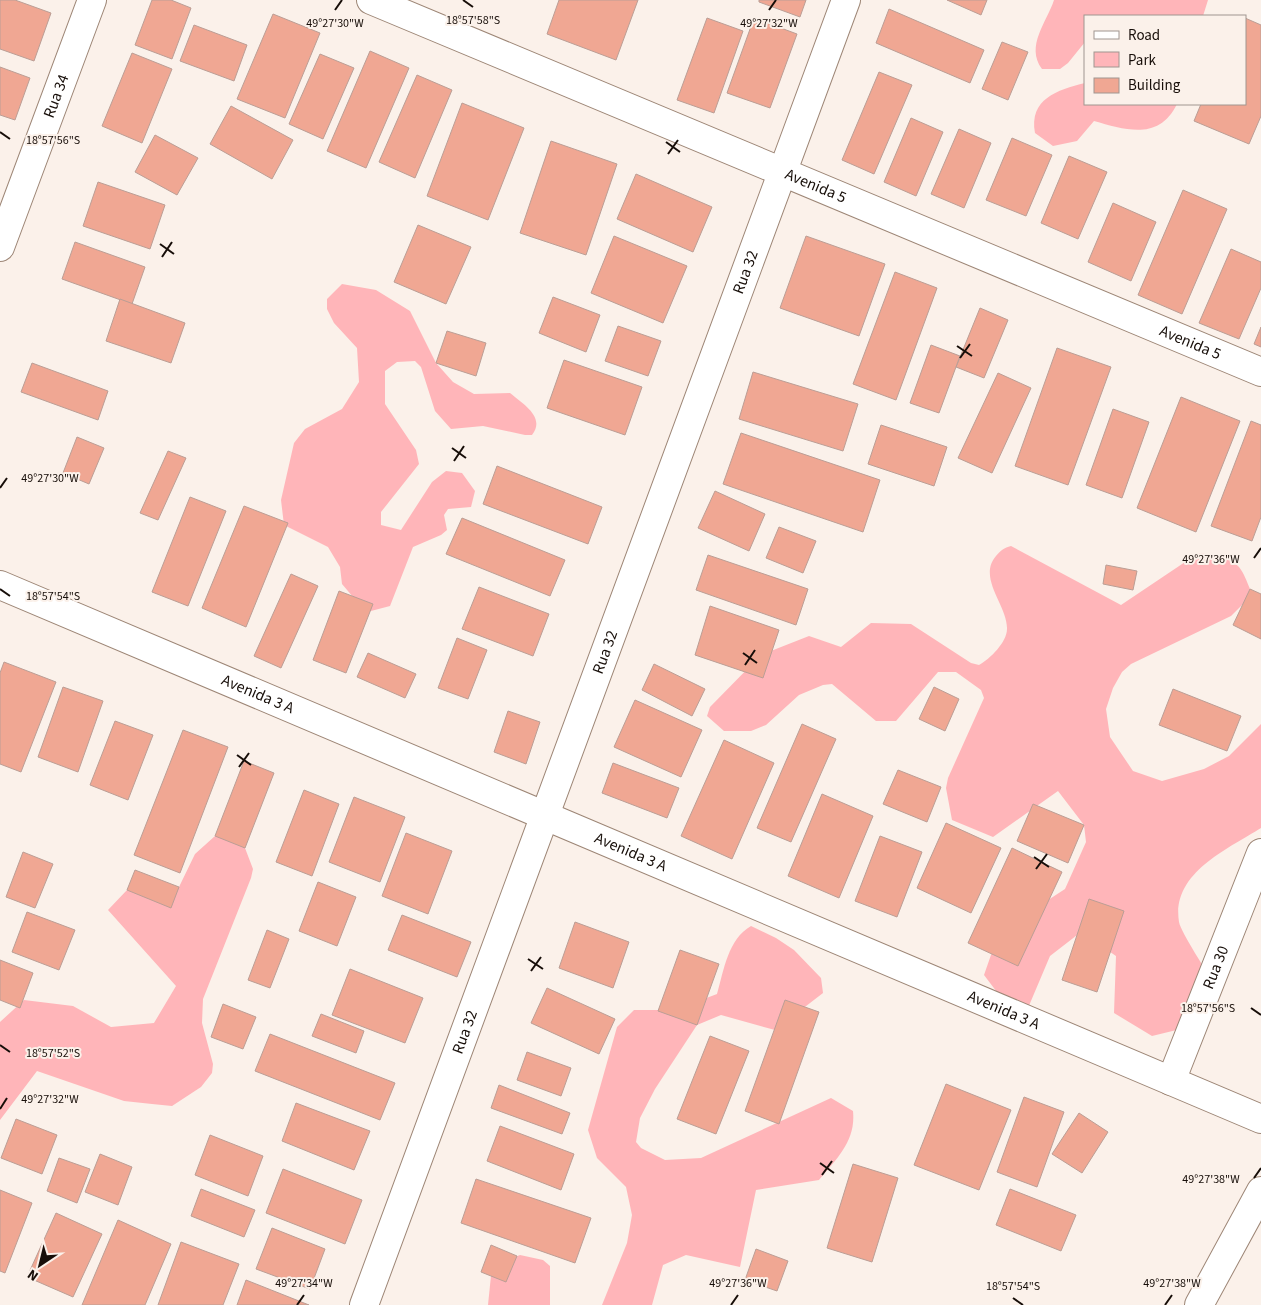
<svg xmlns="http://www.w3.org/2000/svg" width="1261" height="1305" font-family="'Source Sans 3',sans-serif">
<rect width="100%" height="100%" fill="#fbf1ea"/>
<!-- green -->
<g fill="#ffb5b9">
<path d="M1054 0H1208L1203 16H1085V42L1068 63 1060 69H1042C1025 46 1047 22 1054 0Z"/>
<path d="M1085 83V104H1177C1159 141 1126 130 1094 121L1077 141 1053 146 1035 133C1029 99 1057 90 1085 83Z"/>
<path d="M342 284 376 290 410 311 436 363 453 382 474 394 510 393C523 404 546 417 532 435H525L483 426 451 429 435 411 421 367 415 361 397 362 385 371V404L416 450 419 464 381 512V525L401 530 432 482 446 471 462 473 475 491 471 507 448 509 444 515 447 530 441 535 413 547 390 606 371 611 353 597 342 584 340 567 328 547 284 525 281 500 294 443 305 429 342 409 359 382 357 348 334 323 327 309V299Z"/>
<path d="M1011 546 1121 605 1197 554C1209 552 1231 558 1239 567 1244 573 1247 582 1250 589L1244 603 1231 616 1131 664 1122 672 1113 688 1106 709 1110 737 1133 771 1162 781 1204 769 1229 756 1261 724V828C1228 849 1171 873 1179 922 1181 933 1208 973 1215 985L1197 1025 1152 1036 1114 1013 1116 956 1081 932 1050 956 1028 1008H1009L984 975 999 932 1065 889 1086 842 1084 825 1058 791 993 837 952 820 946 788 948 778 984 698 981 690 956 672H938L896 721H876L832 684 823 685 799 695 766 725 751 731H724L707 716 710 707 761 655 809 636 841 647 871 623 911 624 971 663 979 665C990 659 1007 642 1007 629 1008 606 977 578 996 556 1001 550 1004 548 1011 546Z"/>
<path d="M215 836 231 840 245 848 253 869 251 878 203 999 202 1023 213 1064 212 1073 201 1087 172 1106 152 1104 124 1101 37 1071 0 1120V1022L24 1000 73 1006 111 1027 154 1023 176 986 108 910 127 890 167 900 179 887 195 854Z"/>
<path d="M751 926 776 938 794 950 821 978 823 993 775 1030 721 1015 697 1025 655 1089 640 1118 636 1142 641 1148 665 1160 701 1158 831 1098 853 1111C856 1141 837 1158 819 1180L756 1190 740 1267 686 1255 663 1265 652 1305H602L627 1243 632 1215 626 1187 597 1158 588 1130 617 1027 634 1010H675L717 994C724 970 728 939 751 926Z"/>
<path d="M520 1255 543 1260 550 1266V1305H488L492 1266Z"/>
</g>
<!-- building -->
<g fill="#f0a793" stroke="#bb9e95">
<path d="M0 0H15L51 13 34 61 0 49Z"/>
<path d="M152 0H171L191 8 172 59 135 45Z"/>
<path d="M559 0H638L616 60 547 34Z"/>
<path d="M759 0H806L800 17 759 2Z"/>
<path d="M947 0H987L981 15Z"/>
<path d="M889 9 984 50 970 83 876 43Z"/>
<path d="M273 14 320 33 285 118 237 99Z"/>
<path d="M707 18 743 31 714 113 677 100Z"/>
<path d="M754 18 797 34 770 108 727 93Z"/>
<path d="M1245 18 1261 25V116L1249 144 1194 121 1201 104H1245Z"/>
<path d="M194 25 247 45 234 81 180 61Z"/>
<path d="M1002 42 1028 52 1008 100 982 89Z"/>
<path d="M370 51 409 68 366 168 327 151Z"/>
<path d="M132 53 172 69 142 143 102 126Z"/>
<path d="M320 54 354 68 323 139 289 124Z"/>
<path d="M0 67 30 78 15 120 0 115Z"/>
<path d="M879 72 912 85 874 174 842 160Z"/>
<path d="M417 75 452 90 415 178 379 162Z"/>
<path d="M462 103 524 128 488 220 427 196Z"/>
<path d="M231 106 293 140 272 179 210 144Z"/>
<path d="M911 118 943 132 916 196 884 182Z"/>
<path d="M959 129 991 143 964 208 931 194Z"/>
<path d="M155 135 198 158 177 195 135 172Z"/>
<path d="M1012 138 1052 155 1026 216 986 200Z"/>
<path d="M551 141 617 164 586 255 520 233Z"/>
<path d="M1069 156 1107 172 1078 239 1041 223Z"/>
<path d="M636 174 712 207 693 252 617 219Z"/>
<path d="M98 182 165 205 150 249 83 226Z"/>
<path d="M1183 190 1227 209 1182 314 1138 295Z"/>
<path d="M1113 203 1156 222 1131 281 1088 262Z"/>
<path d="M418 225 471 247 446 304 394 282Z"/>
<path d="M614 236 687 266 663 323 591 293Z"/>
<path d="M806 236 885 264 859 336 780 308Z"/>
<path d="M75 242 145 267 132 304 62 279Z"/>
<path d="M1231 249 1261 262V288L1239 339 1199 323Z"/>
<path d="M895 272 937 288 896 400 853 384Z"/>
<path d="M553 297 600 315 586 352 539 333Z"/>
<path d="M120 299 185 323 171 363 106 341Z"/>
<path d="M980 308 1008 320 984 378 956 367Z"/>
<path d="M618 326 661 341 648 376 605 361Z"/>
<path d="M1261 327V347L1254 344Z"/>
<path d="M447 331 486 343 476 376 436 363Z"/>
<path d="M931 345 960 356 939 413 910 403Z"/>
<path d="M1057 348 1111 367 1068 485 1015 466Z"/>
<path d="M564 360 642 387 625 435 547 408Z"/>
<path d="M32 363 108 391 98 420 21 392Z"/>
<path d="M753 372 858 404 843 451 739 419Z"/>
<path d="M998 373 1031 388 992 473 958 458Z"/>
<path d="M1181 397 1240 421 1196 532 1137 508Z"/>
<path d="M1113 409 1149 422 1122 498 1086 485Z"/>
<path d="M1251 421 1261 425V517L1252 541 1211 526Z"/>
<path d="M881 425 947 447 934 486 868 464Z"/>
<path d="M741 433 880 480 863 532 723 484Z"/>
<path d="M77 437 104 448 89 484 63 473Z"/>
<path d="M168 451 186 458 158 520 140 513Z"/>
<path d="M497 466 602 507 588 544 483 504Z"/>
<path d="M715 491 765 514 749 551 698 528Z"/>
<path d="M190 497 226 511 188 606 152 592Z"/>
<path d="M244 506 288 523 246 627 202 608Z"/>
<path d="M462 518 565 560 550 596 446 554Z"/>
<path d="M779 527 816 541 803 573 766 558Z"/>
<path d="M708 555 808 589 796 625 696 590Z"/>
<path d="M1106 565 1137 571 1133 590 1103 584Z"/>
<path d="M291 574 318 586 281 668 254 656Z"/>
<path d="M479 587 549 614 533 656 462 629Z"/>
<path d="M1250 589 1261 594V639L1233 625Z"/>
<path d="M339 591 373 604 346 673 313 660Z"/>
<path d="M710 606 779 630 763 678 695 655Z"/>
<path d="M457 638 487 650 468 699 438 688Z"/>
<path d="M368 653 416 674 405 698 357 677Z"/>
<path d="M4 662 56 682 21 772 0 764V673Z"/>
<path d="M654 664 705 689 692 716 642 690Z"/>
<path d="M63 687 103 701 78 772 38 757Z"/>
<path d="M934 687 959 699 945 731 919 719Z"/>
<path d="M1173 689 1241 716 1227 751 1159 725Z"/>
<path d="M635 700 702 730 681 777 614 747Z"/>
<path d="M508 711 540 722 526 764 494 752Z"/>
<path d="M115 721 153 735 128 800 90 785Z"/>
<path d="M802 724 836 739 791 842 757 828Z"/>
<path d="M183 730 228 747 180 873 134 855Z"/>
<path d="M724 740 774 763 732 859 681 836Z"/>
<path d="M244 761 274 773 245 848 215 836Z"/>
<path d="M613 763 679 788 667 818 602 793Z"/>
<path d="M898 770 941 787 927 822 883 804Z"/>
<path d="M304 790 339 804 312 876 276 862Z"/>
<path d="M822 794 873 816 839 898 788 876Z"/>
<path d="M354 797 405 817 380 882 329 862Z"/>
<path d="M1033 804 1084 825 1068 863 1017 841Z"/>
<path d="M946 823 1001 848 971 913 917 888Z"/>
<path d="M406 833 452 851 428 914 382 896Z"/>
<path d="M880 836 922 852 897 917 855 901Z"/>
<path d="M1012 848 1062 872 1018 966 968 943Z"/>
<path d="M23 852 53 864 35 908 6 897Z"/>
<path d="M135 870 179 887 171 908 127 890Z"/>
<path d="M318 882 356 897 337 946 299 931Z"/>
<path d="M1089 899 1124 911 1097 992 1062 980Z"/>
<path d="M27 912 75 930 59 970 12 952Z"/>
<path d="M402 915 471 942 457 977 388 950Z"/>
<path d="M575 922 629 942 613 988 559 968Z"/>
<path d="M267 930 289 939 270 988 248 980Z"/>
<path d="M680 950 719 964 697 1025 658 1011Z"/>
<path d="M0 960 33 973 20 1008 0 1000Z"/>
<path d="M350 969 423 998 405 1043 332 1015Z"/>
<path d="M547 988 615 1019 599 1054 531 1023Z"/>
<path d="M785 1000 819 1012 779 1124 745 1111Z"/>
<path d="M223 1004 256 1017 243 1049 211 1037Z"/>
<path d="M321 1014 364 1031 356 1053 312 1036Z"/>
<path d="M270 1034 395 1083 380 1120 255 1071Z"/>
<path d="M710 1036 749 1051 716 1134 677 1119Z"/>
<path d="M527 1052 571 1068 561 1096 517 1080Z"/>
<path d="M946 1084 1011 1110 979 1190 914 1165Z"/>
<path d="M499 1085 570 1113 562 1134 491 1108Z"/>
<path d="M1024 1097 1064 1112 1037 1187 997 1172Z"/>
<path d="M296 1103 370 1131 354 1170 282 1141Z"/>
<path d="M1079 1113 1108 1132 1082 1173 1052 1154Z"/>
<path d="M16 1119 57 1135 42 1174 1 1158Z"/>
<path d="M500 1126 574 1154 561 1190 487 1161Z"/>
<path d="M210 1135 263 1156 248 1196 195 1175Z"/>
<path d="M100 1154 132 1167 118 1205 85 1192Z"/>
<path d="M59 1158 90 1169 77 1203 47 1191Z"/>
<path d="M853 1164 898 1178 872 1262 827 1248Z"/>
<path d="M283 1169 362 1200 345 1244 266 1213Z"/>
<path d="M476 1179 591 1218 575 1263 461 1223Z"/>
<path d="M201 1189 255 1210 244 1237 191 1216Z"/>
<path d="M1010 1189 1076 1215 1061 1251 996 1225Z"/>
<path d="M0 1190 32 1203 5 1273 0 1271Z"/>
<path d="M56 1213 102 1234 73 1297 27 1277Z"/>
<path d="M118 1220 171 1244 145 1305H82Z"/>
<path d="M272 1228 325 1249 310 1289 256 1269Z"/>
<path d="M181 1242 239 1264 223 1305H158Z"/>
<path d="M491 1245 517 1256 506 1282 481 1272Z"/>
<path d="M756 1249 788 1261 777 1291 745 1280Z"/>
<path d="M246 1280 309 1305H237Z"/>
</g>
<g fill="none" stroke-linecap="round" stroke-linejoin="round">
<defs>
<g id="street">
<path id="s1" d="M0 247 92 0"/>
<path id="s2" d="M0 585 1261 1119"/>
<path id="s3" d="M1171 1081 1261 853"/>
<path id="s4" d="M364 1305 846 0"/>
</g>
<g id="secondary">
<path id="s5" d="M371 0 1261 372"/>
<path d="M1199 1305 1261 1191"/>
</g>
</defs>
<!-- street casing -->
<use href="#street" stroke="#9d8676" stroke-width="30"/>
<!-- secondary casing -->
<use href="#secondary" stroke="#9d8676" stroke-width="30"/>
<!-- street -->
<use href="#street" stroke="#fff" stroke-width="28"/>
<!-- secondary -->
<use href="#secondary" stroke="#fff" stroke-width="28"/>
</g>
<!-- ticks -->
<path fill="none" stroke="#170e09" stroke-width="2" d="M463 0 473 7M335 10 342 0M769 10 776 0M0 132 10 139M666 142 680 152M668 154 678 140M160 244 174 254M162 257 172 242M957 346 972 356M960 358 970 344M452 448 466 458M454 461 464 446M0 488 7 478M1254 558 1261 548M0 589 10 596M743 653 757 663M745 665 755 650M237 755 251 765M239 767 249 753M1034 857 1049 867M1036 869 1047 854M528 959 543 969M531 971 541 957M1251 1008 1261 1015M0 1045 10 1052M0 1109 7 1098M820 1163 834 1173M822 1175 832 1161M1254 1178 1261 1168M1013 1298 1023 1305M297 1305 304 1295M731 1305 738 1295M1165 1305 1172 1295"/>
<g text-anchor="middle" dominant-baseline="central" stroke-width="4" stroke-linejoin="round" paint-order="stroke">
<!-- street labels -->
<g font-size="16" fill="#170e09" stroke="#fbf1ea">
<text stroke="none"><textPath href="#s1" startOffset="161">Rua 34</textPath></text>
<text stroke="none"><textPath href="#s5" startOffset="482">Avenida 5</textPath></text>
<text stroke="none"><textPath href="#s4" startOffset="1101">Rua 32</textPath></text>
<text stroke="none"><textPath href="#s5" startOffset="888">Avenida 5</textPath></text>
<text stroke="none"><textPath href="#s4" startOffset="696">Rua 32</textPath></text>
<text stroke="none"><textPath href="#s2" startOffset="280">Avenida 3 A</textPath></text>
<text stroke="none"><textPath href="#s2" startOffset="685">Avenida 3 A</textPath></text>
<text stroke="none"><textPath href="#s3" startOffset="122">Rua 30</textPath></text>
<text stroke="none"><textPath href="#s2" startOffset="1090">Avenida 3 A</textPath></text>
<text stroke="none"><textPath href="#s4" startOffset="291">Rua 32</textPath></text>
</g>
</g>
<g font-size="12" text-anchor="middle" fill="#170e09" stroke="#fbf1ea" stroke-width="4" stroke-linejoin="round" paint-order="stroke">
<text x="473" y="24">18°57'58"S</text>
<text x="335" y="27">49°27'30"W</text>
<text x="769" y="27">49°27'32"W</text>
<text x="53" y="144">18°57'56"S</text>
<text x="50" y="482">49°27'30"W</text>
<text x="1211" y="563">49°27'36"W</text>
<text x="53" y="600">18°57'54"S</text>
<text x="1208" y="1012">18°57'56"S</text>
<text x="53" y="1057">18°57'52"S</text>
<text x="50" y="1103">49°27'32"W</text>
<text x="1211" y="1183">49°27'38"W</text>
<text x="304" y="1287">49°27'34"W</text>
<text x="738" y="1287">49°27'36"W</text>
<text x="1172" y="1287">49°27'38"W</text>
<text x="1013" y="1290">18°57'54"S</text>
</g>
<!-- legend -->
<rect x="1084" y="15" width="162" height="90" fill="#fbf1ea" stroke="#a09690"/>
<rect x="1094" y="31" width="25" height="8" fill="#ffffff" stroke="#a09690"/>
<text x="1128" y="40" font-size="15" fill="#170e09">Road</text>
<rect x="1094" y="52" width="25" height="15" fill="#ffb5b9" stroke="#a09690"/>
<text x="1128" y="65" font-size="15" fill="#170e09">Park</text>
<rect x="1094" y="78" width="25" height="15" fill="#f0a793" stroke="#a09690"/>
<text x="1128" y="90" font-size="15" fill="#170e09">Building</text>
<!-- north arrow -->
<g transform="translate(40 1265) rotate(215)" stroke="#fbf1ea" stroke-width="4" paint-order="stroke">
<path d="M0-4L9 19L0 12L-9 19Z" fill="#170e09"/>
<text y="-8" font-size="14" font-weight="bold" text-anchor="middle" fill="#170e09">N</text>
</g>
</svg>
